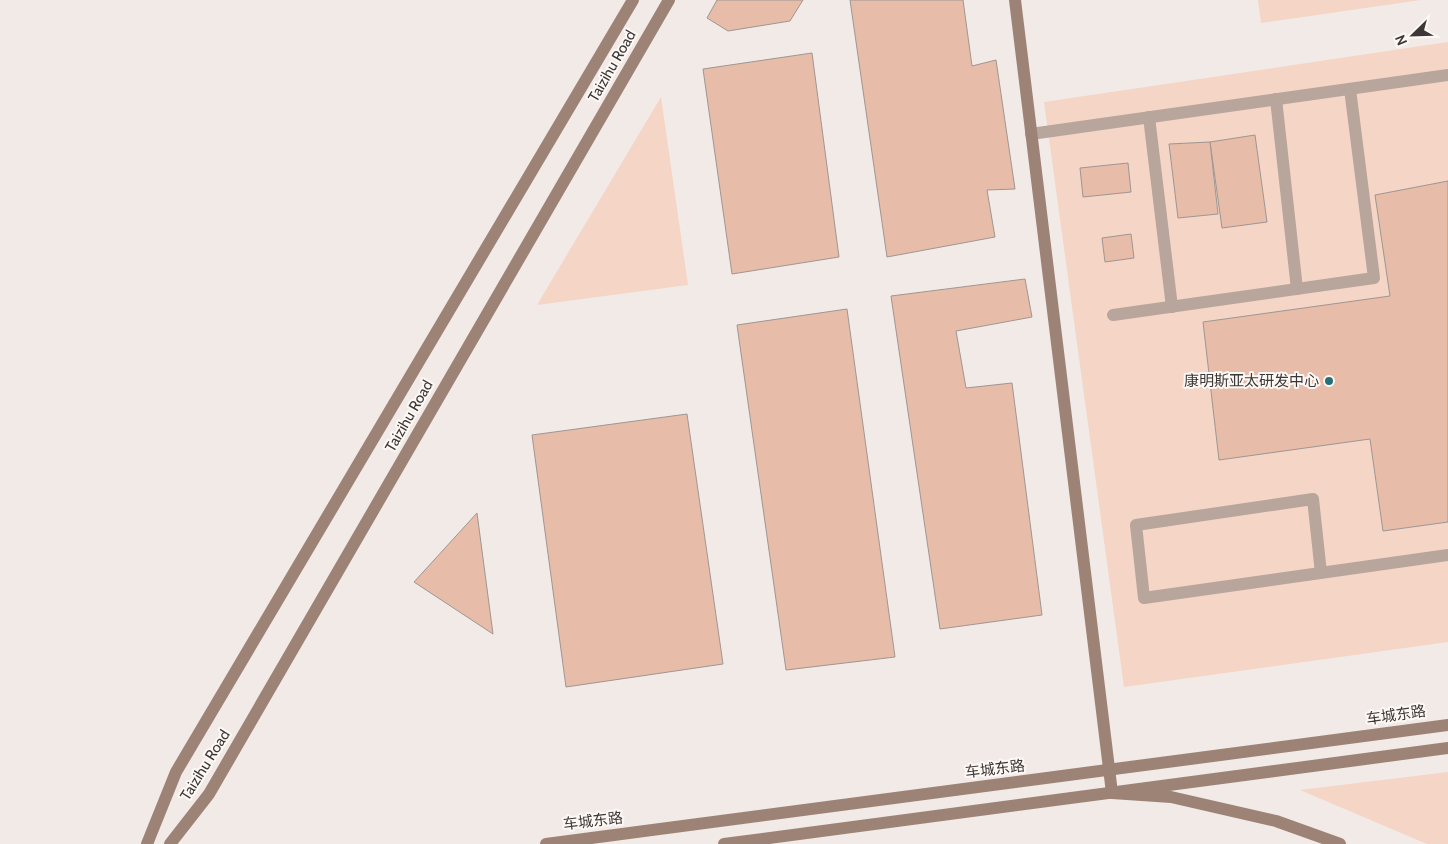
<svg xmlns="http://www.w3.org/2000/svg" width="1448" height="844" font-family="Cabin,'Noto Sans SC',sans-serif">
<rect width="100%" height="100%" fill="#f2eae7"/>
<!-- green -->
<g fill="#f4d5c6">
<path d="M1258 0H1421L1261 23Z"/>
<path d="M1448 42V642L1124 687 1044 102Z"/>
<path d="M661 97 688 285 537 305Z"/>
<path d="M1448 772V844H1427L1300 790Z"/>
</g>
<!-- building -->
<g fill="#e7bca9" stroke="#9e9693">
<path d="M717 0H803L790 21 728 31 707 18Z"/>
<path d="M850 0H963L972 66 996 60 1015 189 987 190 995 237 887 257Z"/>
<path d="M812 53 839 257 732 274 703 69Z"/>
<path d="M1255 135 1267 222 1222 228 1210 142Z"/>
<path d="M1210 142 1218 214 1178 218 1169 144Z"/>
<path d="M1128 163 1131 192 1083 197 1080 168Z"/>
<path d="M1448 181V522L1383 531 1370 439 1219 460 1203 322 1390 296 1375 195Z"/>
<path d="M1131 234 1134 258 1105 262 1102 238Z"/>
<path d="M1025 279 1032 317 956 331 966 388 1012 383 1042 615 940 629 891 296Z"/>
<path d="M847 309 895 657 786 670 737 325Z"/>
<path d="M687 414 723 664 566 687 532 435Z"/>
<path d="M477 513 493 634 414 582Z"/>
</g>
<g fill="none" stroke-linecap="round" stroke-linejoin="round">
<!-- lane -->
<g stroke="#b8a59c" stroke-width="12">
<path d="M1276 99 1297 289"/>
<path d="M1149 117 1172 307"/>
<path d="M1031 134 1448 75"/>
<path d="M1113 315 1374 278 1350 89"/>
<path d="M1321 573 1313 499 1136 525 1144 598 1448 555"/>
</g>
<!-- secondary -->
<g stroke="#9d8376" stroke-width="12">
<path d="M1015 0 1112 793 1171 797 1276 821 1340 844"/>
<path d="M147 844 176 772 633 0"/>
<path d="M170 844 209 794 669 0"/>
<path d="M546 844 1448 725"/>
<path d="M724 844 1448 748"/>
</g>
</g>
<!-- markers -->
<circle fill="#267077" stroke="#fef8f5" stroke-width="2" cx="1329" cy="381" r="5"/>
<g text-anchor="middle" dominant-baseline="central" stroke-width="4" stroke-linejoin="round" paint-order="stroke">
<!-- street labels -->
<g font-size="15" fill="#3b3837" stroke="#fef8f5">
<text transform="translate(612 66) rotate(-60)">Taizihu Road</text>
<text transform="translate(409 416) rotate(-60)">Taizihu Road</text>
<text transform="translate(1396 715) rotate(-8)">车城东路</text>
<text transform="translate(205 765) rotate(-58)">Taizihu Road</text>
<text transform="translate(995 769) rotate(-7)">车城东路</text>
<text transform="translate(593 821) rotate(-7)">车城东路</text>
</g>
<!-- poi labels -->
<g font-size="15" fill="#3b3837" stroke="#fef8f5" text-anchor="end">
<text x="1319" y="381">康明斯亚太研发中心</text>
</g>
</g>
<!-- north arrow -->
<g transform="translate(1413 35) rotate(247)" stroke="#fef8f5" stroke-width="4" paint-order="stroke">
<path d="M0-4L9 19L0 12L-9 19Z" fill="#3b3837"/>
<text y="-8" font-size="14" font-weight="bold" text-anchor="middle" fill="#3b3837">N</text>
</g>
</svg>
